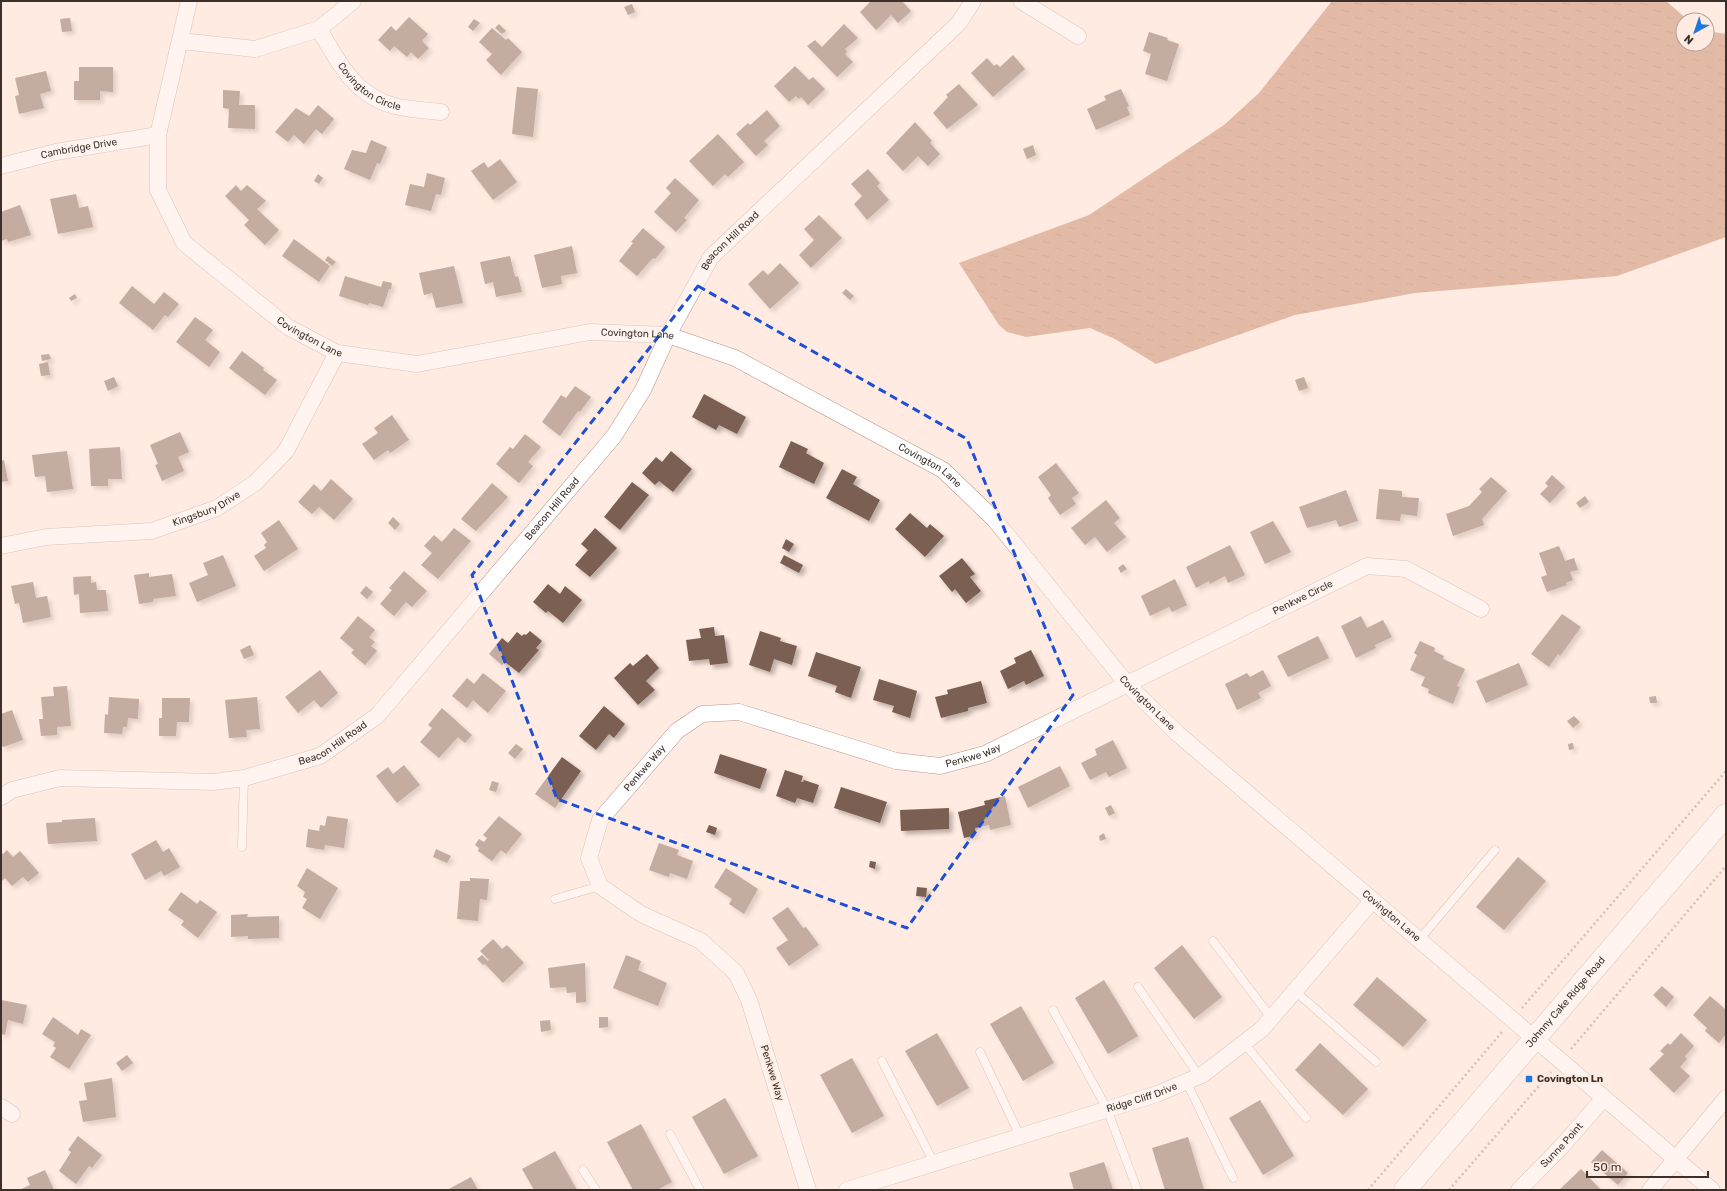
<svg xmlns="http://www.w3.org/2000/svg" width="1727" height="1191" font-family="Rubik,sans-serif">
<defs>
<pattern id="water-ripples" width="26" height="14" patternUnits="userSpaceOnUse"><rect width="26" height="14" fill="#c27e5e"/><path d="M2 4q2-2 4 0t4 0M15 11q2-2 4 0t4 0" fill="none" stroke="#9f684e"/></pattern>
<filter id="shadow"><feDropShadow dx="3.5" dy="3.5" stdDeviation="2" flood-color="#0004"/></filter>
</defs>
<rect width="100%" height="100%" fill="#ffebe1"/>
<!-- water -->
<path fill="url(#water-ripples)" d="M1332 1H1666L1688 20H1683V44H1707V31L1726 34V237L1617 276 1415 293 1295 315 1156 364 1115 339 1090 328 1026 337 1007 332 999 325 959 263 1089 215 1224 125 1259 93Z"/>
<!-- building -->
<g fill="#7b5f52" filter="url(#shadow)">
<path d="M871 1H902L911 11 898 23 891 15 876 30 860 12Z"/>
<path d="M632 4 635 12 628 15 624 7Z"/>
<path d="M409 17 428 34 422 41 429 48 418 59 411 52 407 57 394 46 390 51 378 40 391 26 396 31Z"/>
<path d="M70 18 72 31 62 32 60 19Z"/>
<path d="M474 19 480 23 473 31 468 27Z"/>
<path d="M499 24 506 31 502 34 495 28Z"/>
<path d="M844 24 858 38 845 49 847 52 845 54 853 62 837 77 807 46 815 40 822 47Z"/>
<path d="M492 28 506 40 508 38 522 52 501 75 486 60 492 54 479 42Z"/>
<path d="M1149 32 1168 38 1167 40 1179 44 1167 81 1145 74 1151 54 1143 51Z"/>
<path d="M1013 55 1025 69 993 97 971 73 987 58 994 66 997 64 1000 67Z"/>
<path d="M795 66 809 80 813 77 825 89 808 105 801 97 799 99 796 96 789 102 774 86Z"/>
<path d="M79 67H113V92L100 91V100H74V81H79Z"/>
<path d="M46 71 51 91 40 94 44 108 19 114 15 96 19 95 15 78Z"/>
<path d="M959 84 978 105 947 129 933 113 948 97 946 95Z"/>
<path d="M517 87 538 89 533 137 512 134Z"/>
<path d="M1121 89 1129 106 1127 107 1130 115 1096 130 1087 109 1106 100 1104 96Z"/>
<path d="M223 90 240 91 239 105H255V129L228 128 229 109 223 108Z"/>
<path d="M318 105 334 119 322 134 316 129 304 144 294 135 288 142 275 132 296 108 309 116Z"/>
<path d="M767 110 780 126 764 141 768 145 756 156 736 134 748 123 750 125Z"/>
<path d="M915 122 932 141 930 143 940 154 928 166 918 156 903 171 886 153Z"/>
<path d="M718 134 744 162 728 177 725 174 713 186 689 161Z"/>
<path d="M371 140 387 147 380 164 377 163 370 180 344 169 352 150 366 153Z"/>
<path d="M1033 145 1036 155 1027 159 1023 149Z"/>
<path d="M500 159 517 182 493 200 471 171 484 162 488 168Z"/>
<path d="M868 169 880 183 877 186 889 200 867 220 854 204 862 196 851 184Z"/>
<path d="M427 173 445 178 441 195 436 194 431 211 405 205 410 184 424 187Z"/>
<path d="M318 174 323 178 319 184 314 181Z"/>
<path d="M675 178 699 200 684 218 687 220 676 232 654 212 671 193 666 188Z"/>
<path d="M236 185 241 191 247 185 266 201 257 209 279 230 265 245 244 225 249 220 225 196Z"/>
<path d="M76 194 79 208 88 206 93 227 58 234 50 199Z"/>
<path d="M20 205 31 235 8 242 7 239 1 241V212Z"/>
<path d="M819 215 842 238 811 268 799 255 814 240 804 229Z"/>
<path d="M643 228 665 247 655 259 653 258 637 276 619 261 633 243 631 242Z"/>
<path d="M294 239 330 266 319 282 282 256Z"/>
<path d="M572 246 577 273 561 276 562 284 542 288 534 255Z"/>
<path d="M328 256 336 262 332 266 325 260Z"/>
<path d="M510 256 515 277 518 276 522 292 496 297 493 282 485 284 480 262Z"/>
<path d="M780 263 799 283 770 309 748 284 763 270 768 275Z"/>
<path d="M454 266 463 303 436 308 432 293 424 295 419 273Z"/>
<path d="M345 276 381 287 383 281 392 283 391 289H389L383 307 369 303 368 305 339 296Z"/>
<path d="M132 286 154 304 164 292 179 304 168 317 165 315 153 330 119 303Z"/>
<path d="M846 289 854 296 850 300 842 293Z"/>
<path d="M75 294 77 298 71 301 69 298Z"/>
<path d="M195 317 213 330 205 340 220 352 209 367 176 342Z"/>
<path d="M242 351 264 368 263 370 277 380 265 395 229 368Z"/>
<path d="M49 354 51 359 42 361 41 355Z"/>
<path d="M48 362 50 375 41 376 39 364Z"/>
<path d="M114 377 118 386 108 391 104 381Z"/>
<path d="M1304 377 1308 388 1299 391 1295 380Z"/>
<path d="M575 386 591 397 580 412 578 411 560 436 542 422 561 395 566 398Z"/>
<path d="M704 394 746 417 737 434 719 425 716 430 692 417Z"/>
<path d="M392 415 409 440 390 453 388 450 374 460 362 444 378 433 374 428Z"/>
<path d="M180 432 189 452 178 457 184 471 162 481 155 465 158 464 150 445Z"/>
<path d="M525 434 541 447 528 462 533 466 519 483 496 464 510 447 513 449Z"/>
<path d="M791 441 808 449 806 453 824 463 814 484 779 467Z"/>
<path d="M120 447 122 479H108V486H91L89 449Z"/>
<path d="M67 451 73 489 47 492 45 476 35 477 32 455Z"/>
<path d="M671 451 692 469 673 492 659 481 655 485 642 473 656 457 662 462Z"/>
<path d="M4 460 8 481 1 482V461Z"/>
<path d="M1056 463 1079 493 1072 498 1076 504 1060 515 1048 498 1051 495 1038 477Z"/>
<path d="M842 469 857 477 853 484 880 500 869 521 826 498Z"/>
<path d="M1552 475 1565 487 1550 503 1540 494 1548 486 1545 483Z"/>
<path d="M1491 477 1507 491 1482 519 1484 525 1453 536 1446 514 1469 506 1482 492 1479 489Z"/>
<path d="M331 479 353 499 334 520 319 507 312 514 298 502 314 484 321 491Z"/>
<path d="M632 482 649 495 620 530 604 517Z"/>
<path d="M492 483 508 497 476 531 461 519Z"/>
<path d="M1379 489 1402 491V497L1419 498 1417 516 1401 514 1400 521 1376 519Z"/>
<path d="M1346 490 1358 521 1339 527 1336 520 1307 528 1299 507Z"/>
<path d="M1585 496 1589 502 1580 508 1576 503Z"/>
<path d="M1106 500 1120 518 1114 523 1126 537 1107 552 1095 537 1085 545 1071 528Z"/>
<path d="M910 513 927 528 930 524 944 536 925 557 895 529Z"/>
<path d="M393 517 400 524 395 530 388 523Z"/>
<path d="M279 520 298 549 264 571 254 556 266 548 264 545 267 542 261 533Z"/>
<path d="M1273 521 1291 552 1265 564 1250 532Z"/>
<path d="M454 528 471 541 438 579 421 565 432 553 424 546 434 535 442 542Z"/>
<path d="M595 528 617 548 590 577 575 565 588 550 581 544Z"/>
<path d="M786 539 794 544 789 552 782 548Z"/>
<path d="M1230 545 1245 575 1228 583 1225 576 1210 584 1209 581 1196 588 1186 567Z"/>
<path d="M1559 546 1565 561 1574 558 1578 570 1570 572 1573 580 1566 583 1567 585 1547 592 1541 577 1547 575 1539 553Z"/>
<path d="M223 555 236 586 197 602 189 583 208 575 203 563Z"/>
<path d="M784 555 803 565 799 573 780 563Z"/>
<path d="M962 558 975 574 970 577 981 591 966 603 955 589 952 592 939 576Z"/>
<path d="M1123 564 1127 569 1121 573 1118 568Z"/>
<path d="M404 571 427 591 412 607 406 602 394 616 380 604 392 590 389 588Z"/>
<path d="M149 573V577L172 574 176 596 153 599V602L139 604 134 575Z"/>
<path d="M91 576V583L96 582 97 590H106L108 611 80 613 79 594 74 595 73 577Z"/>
<path d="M1175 579 1187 605 1172 612 1169 607 1150 616 1141 596Z"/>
<path d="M33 582 36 598 47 596 51 617 23 623 19 603 15 604 11 586Z"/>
<path d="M548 584 560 594 565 586 582 600 563 623 548 611 546 613 533 602Z"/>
<path d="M366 586 373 592 367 599 360 593Z"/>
<path d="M1562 614 1581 627 1560 656 1558 654 1549 667 1531 654Z"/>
<path d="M358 616 375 630 369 637 375 642 371 646 377 651 365 665 351 653 354 650 340 638Z"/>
<path d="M1361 616 1367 628 1383 620 1392 637 1375 645 1376 648 1356 658 1341 626Z"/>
<path d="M714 627 715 636 724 635 728 663 710 665 709 659 689 661 686 640 701 638 699 629Z"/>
<path d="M530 631 542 641 536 648 539 650 519 673 505 662 502 665 489 654 502 638 508 643 517 632 522 636 524 634 526 635Z"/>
<path d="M760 631 781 638 780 641 797 646 792 665 774 659 770 672 749 665Z"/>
<path d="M1318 636 1329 658 1288 677 1277 656Z"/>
<path d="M1420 641 1435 648 1434 651 1444 656 1443 659 1465 669 1457 686 1460 687 1453 704 1428 693 1429 689 1421 686 1425 677 1410 670 1417 655 1414 653Z"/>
<path d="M250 645 254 655 244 659 240 650Z"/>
<path d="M1031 650 1044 676 1026 685 1024 681 1008 689 1000 671 1016 663 1014 658Z"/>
<path d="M816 652 861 667 851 698 835 692 837 686 808 676Z"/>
<path d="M647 654 659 668 646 681 655 690 638 705 614 678 630 663 633 666Z"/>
<path d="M1519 663 1528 685 1486 703 1476 681Z"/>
<path d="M320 670 338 693 321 708 314 700 298 713 285 697Z"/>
<path d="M1263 670 1271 686 1258 693 1261 698 1237 710 1225 684 1247 673 1250 677Z"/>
<path d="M483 673 506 691 488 713 473 700 467 708 452 696 467 678 474 684Z"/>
<path d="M879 679 917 691 910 718 892 712 894 706 873 700Z"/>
<path d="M981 681 987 703 968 708V711L941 718 935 697 948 694 947 690Z"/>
<path d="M67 686 71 726 57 727V735L41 736 39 719H43L41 697 54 696 53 687Z"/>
<path d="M1656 696 1657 703H1650L1649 697Z"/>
<path d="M109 697 139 699 138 719 128 718 127 727H123L122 734 104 733 105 714 108 715Z"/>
<path d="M257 697 260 729 246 730 247 737 229 738 225 700Z"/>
<path d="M162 698H190L189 722H177L176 736H159V718H162Z"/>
<path d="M604 706 625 724 614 738 609 734 596 750 579 736Z"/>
<path d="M442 708 472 735 465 743 458 737 439 758 420 742 432 728 428 725Z"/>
<path d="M12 710 23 740 3 747 1 743V714Z"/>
<path d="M1574 716 1580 722 1573 728 1567 721Z"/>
<path d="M1113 740 1127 768 1109 777 1106 772 1090 780 1081 763 1097 755 1095 749Z"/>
<path d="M1573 743 1574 749 1569 750 1568 744Z"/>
<path d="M516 744 523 749 515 759 508 753Z"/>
<path d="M720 754 767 769 760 789 714 773Z"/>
<path d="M562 757 581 771 555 808 535 794Z"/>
<path d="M404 765 420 785 397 803 376 776 388 767 393 774Z"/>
<path d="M1060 766 1070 786 1028 808 1018 787Z"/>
<path d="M785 770 803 776 801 782H803L804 780 819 785 813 803 797 798 795 803 776 796Z"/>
<path d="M492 781 499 783 496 792 489 790Z"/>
<path d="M841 787 887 802 880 823 834 808Z"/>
<path d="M1005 796 1011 825 990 830 989 825 975 828 976 835 964 838 958 812 985 805 984 801Z"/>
<path d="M1111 805 1115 813 1109 816 1105 808Z"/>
<path d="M949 808V829L901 831 900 810Z"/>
<path d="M327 816 348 819 344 848 325 845 324 850 306 847 308 829 319 831 320 825 325 826Z"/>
<path d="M499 816 522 834 506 854 501 850 492 861 478 851 479 848 475 845 479 839 484 842 487 838 483 835Z"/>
<path d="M95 818 97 841 48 844 46 823 62 822V820Z"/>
<path d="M709 825 717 828 715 835 706 832Z"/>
<path d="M1104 833 1106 839 1100 841 1099 836Z"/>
<path d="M156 840 163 852 169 848 180 867 164 876 161 871 145 880 131 854Z"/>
<path d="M659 843 679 850 677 855 693 861 687 879 670 873 669 877 649 870Z"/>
<path d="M436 849 451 856 447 863 433 857Z"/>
<path d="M7 850 13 857 20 851 39 873 28 882 23 877 12 886 5 878 2 881 1 852 3 854Z"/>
<path d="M1518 857 1546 881 1504 930 1476 907Z"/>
<path d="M870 861 876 862 875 869 869 867Z"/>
<path d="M307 868 338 888 320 919 302 908 307 899 303 897 305 892 297 886Z"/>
<path d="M726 868 758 889 744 914 729 904 732 899 714 887Z"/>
<path d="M470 878 489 879 487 900 480 899 478 921 457 919 460 881H470Z"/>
<path d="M917 887 927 888 926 897 916 896Z"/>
<path d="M181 892 197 904 200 900 217 912 198 938 181 925 184 921 168 910Z"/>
<path d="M788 907 803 928 806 927 819 945 789 966 776 948 788 940 772 918Z"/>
<path d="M248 914 247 917 279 916V938L248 939V936L231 937V915Z"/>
<path d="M493 939 502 949 507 945 524 963 503 983 485 964 483 965 477 959 482 955 488 961 489 960 480 951Z"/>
<path d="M1182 945 1222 997 1194 1019 1154 968Z"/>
<path d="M626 955 641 961 638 970 667 983 658 1006 613 988Z"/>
<path d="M585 963 586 1002 576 1003V992L567 993 566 987 550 988 548 968Z"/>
<path d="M1377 977 1427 1020 1403 1047 1353 1005Z"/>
<path d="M1104 980 1138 1036 1108 1054 1075 998Z"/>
<path d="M1662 986 1674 997 1666 1007 1653 995Z"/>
<path d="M1710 996 1725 1009 1726 1007V1025H1725L1726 1034 1719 1043 1705 1031 1707 1028 1693 1015Z"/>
<path d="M1 1000 27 1005 23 1024 8 1020 5 1035 1 1034Z"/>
<path d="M1021 1006 1054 1063 1023 1081 990 1024Z"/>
<path d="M53 1017 78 1035 81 1029 91 1035 69 1069 50 1057 56 1048 53 1046 55 1042 42 1034Z"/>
<path d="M599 1017H608V1027L599 1028Z"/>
<path d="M550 1020 551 1030 541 1032 540 1021Z"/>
<path d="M937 1033 969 1088 937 1106 905 1051Z"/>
<path d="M1681 1033 1694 1046 1685 1056 1687 1059 1680 1067 1690 1076 1674 1093 1649 1069 1664 1054 1660 1051 1668 1043 1670 1045Z"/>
<path d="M1320 1043 1368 1089 1343 1115 1295 1070Z"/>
<path d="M127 1055 133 1063 122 1071 116 1063Z"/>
<path d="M852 1058 884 1116 852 1133 820 1075Z"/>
<path d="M112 1078 116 1117 83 1122 79 1101 87 1100 84 1083Z"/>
<path d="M725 1098 758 1156 724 1174 692 1117Z"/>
<path d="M1260 1100 1294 1156 1263 1175 1229 1118Z"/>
<path d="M641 1124 672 1182 657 1190H633L607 1142Z"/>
<path d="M78 1136 102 1155 92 1168 89 1166 76 1184 59 1171 71 1152 68 1150Z"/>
<path d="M1188 1137 1204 1190H1165L1152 1148Z"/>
<path d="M1602 1150 1628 1173 1618 1185 1591 1162Z"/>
<path d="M555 1151 577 1190H534L522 1169Z"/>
<path d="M1104 1162 1113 1190H1074L1069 1173Z"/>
<path d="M1581 1169 1601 1190H1559Z"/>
<path d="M45 1170 54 1190H19L30 1185 27 1178Z"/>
<path d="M471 1177 478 1190H447Z"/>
</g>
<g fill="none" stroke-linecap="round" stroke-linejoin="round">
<defs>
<g id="lane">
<path d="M242 847 244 778"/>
<path d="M555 899 600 886"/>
<path d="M1419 940 1495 850"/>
<path d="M1213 941 1272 1019"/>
<path d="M1138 987 1199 1076"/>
<path d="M1295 991 1376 1062"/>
<path d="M1053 1010 1107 1109 1137 1189"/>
<path d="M1244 1043 1306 1118"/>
<path d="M980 1052 1020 1136"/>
<path d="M882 1061 934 1163"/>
<path d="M1186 1081 1233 1178"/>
<path d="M670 1134 700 1190"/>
<path d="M583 1170 596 1190"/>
</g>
<g id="street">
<path id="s1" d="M189 1 158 135V190L184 243 288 327 337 353 417 364 590 332 668 335 735 358 943 470 994 519 1127 684 1178 734 1712 1190"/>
<path d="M1021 1 1078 36"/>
<path id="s2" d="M319 29C338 62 355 96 395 106 410 110 426 110 441 112"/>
<path d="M181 41 255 49 319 29 353 1"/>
<path id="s3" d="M1 166 56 152 158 135"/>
<path id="s4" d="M1 546 46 537 152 531 217 508 255 483 286 451 337 353"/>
<path id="s5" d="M1 797 12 790 60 778 214 782 244 778 320 756 377 716 614 436 643 390 668 335 711 257 959 23 973 1"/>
<path d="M1 1107 12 1114"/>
<path id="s6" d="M808 1190 749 1000 736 973 701 941 641 914 600 886 589 858 600 820 677 731 702 714 739 712 896 761 940 766 985 754 1367 566 1406 569 1481 609"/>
<path id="s7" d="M847 1190 1157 1094 1202 1075 1262 1029 1373 900"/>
<path id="s8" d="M1519 1190 1563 1145 1603 1099"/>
<path d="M1650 1190 1726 1098"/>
</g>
<g id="secondary">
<path id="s9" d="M1405 1190 1726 815"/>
</g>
</defs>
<!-- lane casing -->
<use href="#lane" stroke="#b49688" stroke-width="9"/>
<!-- street casing -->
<use href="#street" stroke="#b49688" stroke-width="17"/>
<!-- secondary casing -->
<use href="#secondary" stroke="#b49688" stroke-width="23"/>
<!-- path -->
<g stroke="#9d8d85" stroke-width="2.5" stroke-dasharray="2 3" stroke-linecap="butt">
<path d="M1522 1008 1726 771"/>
<path d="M1571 1049 1726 866"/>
<path d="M1368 1190 1502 1032"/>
<path d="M1449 1190 1551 1072"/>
</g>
<!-- lane -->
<use href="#lane" stroke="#fff" stroke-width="8"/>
<!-- street -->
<use href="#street" stroke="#fff" stroke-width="16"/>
<!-- secondary -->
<use href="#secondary" stroke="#fff" stroke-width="22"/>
</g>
<!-- marked area -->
<path d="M0 0H1727V1191H0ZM698 286 967 439 1073 695 907 928 557 799 472 575Z" fill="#ffebe1" fill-opacity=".55" fill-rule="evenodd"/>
<path fill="none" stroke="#1d4ed8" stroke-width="3" stroke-dasharray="8 5" stroke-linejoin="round" d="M698 286 967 439 1073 695 907 928 557 799 472 575Z"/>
<!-- markers -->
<rect fill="#1e76df" stroke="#ffebe1" stroke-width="1.5" x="1525" y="1075" width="8" height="8" rx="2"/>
<g text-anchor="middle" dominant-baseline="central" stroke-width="4" stroke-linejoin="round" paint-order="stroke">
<!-- street labels -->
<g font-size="10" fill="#3c302a" stroke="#ffebe1">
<text stroke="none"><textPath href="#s2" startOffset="79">Covington Circle</textPath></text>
<text stroke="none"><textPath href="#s3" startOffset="80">Cambridge Drive</textPath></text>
<text stroke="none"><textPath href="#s5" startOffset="991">Beacon Hill Road</textPath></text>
<text stroke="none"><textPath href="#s1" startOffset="409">Covington Lane</textPath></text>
<text stroke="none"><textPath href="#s1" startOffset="745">Covington Lane</textPath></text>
<text stroke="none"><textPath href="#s1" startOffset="1069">Covington Lane</textPath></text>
<text stroke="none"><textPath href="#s4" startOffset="211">Kingsbury Drive</textPath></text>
<text stroke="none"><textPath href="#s5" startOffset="667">Beacon Hill Road</textPath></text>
<text stroke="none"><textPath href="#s6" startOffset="1256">Penkwe Circle</textPath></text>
<text stroke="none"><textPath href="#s1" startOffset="1393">Covington Lane</textPath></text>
<text stroke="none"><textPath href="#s5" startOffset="343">Beacon Hill Road</textPath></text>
<text stroke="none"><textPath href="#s6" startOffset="890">Penkwe Way</textPath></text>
<text stroke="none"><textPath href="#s6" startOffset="530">Penkwe Way</textPath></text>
<text stroke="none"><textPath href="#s1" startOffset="1717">Covington Lane</textPath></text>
<text stroke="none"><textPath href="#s9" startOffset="247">Johnny Cake Ridge Road</textPath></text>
<text transform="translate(772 1073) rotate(73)">Penkwe Way</text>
<text stroke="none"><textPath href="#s7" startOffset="309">Ridge Cliff Drive</textPath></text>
<text stroke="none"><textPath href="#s8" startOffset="62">Sunne Point</textPath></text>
</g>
<!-- poi labels -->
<g font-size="10" font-weight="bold" fill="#3c302a" stroke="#ffebe1" text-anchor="start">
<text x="1537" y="1079">Covington Ln</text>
</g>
</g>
<!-- border -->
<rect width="1727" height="1191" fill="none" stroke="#3c302a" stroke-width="4"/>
<!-- north arrow -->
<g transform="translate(1695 32) rotate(220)"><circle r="19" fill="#ffebe1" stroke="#b1a098"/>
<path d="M0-3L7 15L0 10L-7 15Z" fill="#1e76df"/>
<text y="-6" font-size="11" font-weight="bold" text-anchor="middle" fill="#3c302a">N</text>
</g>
<!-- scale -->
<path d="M1587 1171v6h121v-6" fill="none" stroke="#3c302a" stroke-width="2"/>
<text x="1593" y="1171" font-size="12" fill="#3c302a" stroke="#ffebe1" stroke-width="3" paint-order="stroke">50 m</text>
</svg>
